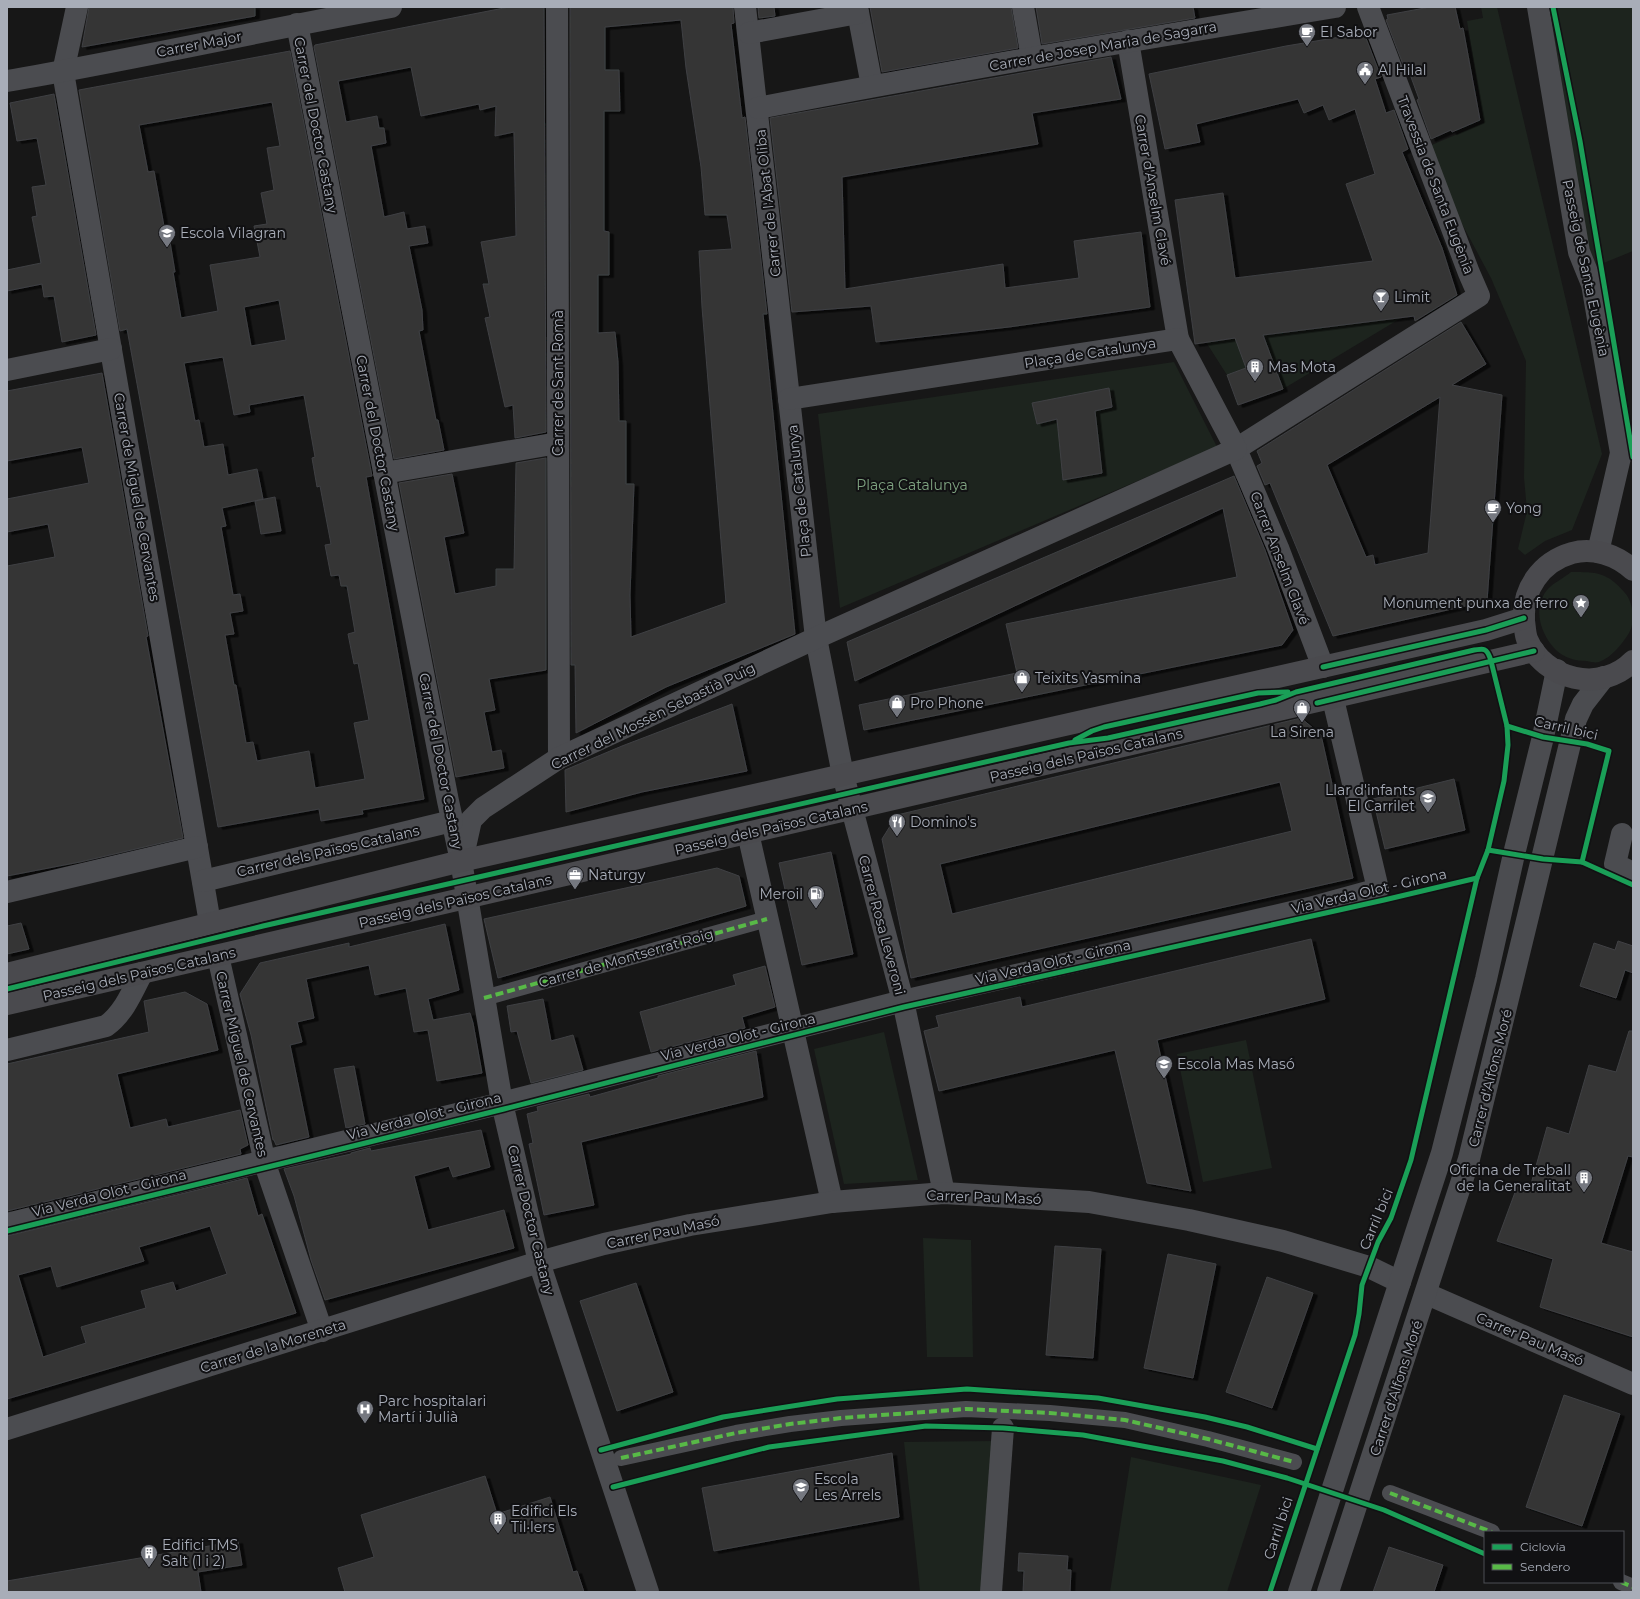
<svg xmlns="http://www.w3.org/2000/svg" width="1640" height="1599" font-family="Montserrat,sans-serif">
<defs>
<filter id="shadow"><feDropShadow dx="4.5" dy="2.5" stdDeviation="0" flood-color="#0009"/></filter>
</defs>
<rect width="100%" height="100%" fill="#171717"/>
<!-- green -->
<g fill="#1d241e">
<path d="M1481 7H1497L1602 454 1572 530 1545 541 1525 555 1518 549 1527 511 1524 477 1526 361 1491 278 1422 149 1484 123 1467 21 1483 18Z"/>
<path d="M1544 7H1633V251L1589 269Z"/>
<path d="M1401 318 1283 389 1251 354 1242 357 1246 368 1227 375 1206 342Z"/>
<path d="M1174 362 1217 447 840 608 818 414Z"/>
<path d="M1571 572C1597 572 1607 572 1625 593 1633 602 1636 622 1629 633 1622 644 1612 657 1599 662 1596 663 1590 662 1587 661 1576 661 1564 658 1556 650 1541 635 1532 608 1547 590 1553 583 1564 578 1571 572Z"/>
<path d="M884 1032 918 1180 844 1184 814 1049Z"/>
<path d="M1246 1040 1272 1168 1203 1182 1177 1054Z"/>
<path d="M923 1238 971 1240 973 1357H927Z"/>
<path d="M995 1441 981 1592H920L904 1442Z"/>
<path d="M1131 1457 1261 1485 1227 1592H1110Z"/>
</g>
<!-- building -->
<g fill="#353536" stroke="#3f4043" fill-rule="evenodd" filter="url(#shadow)">
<path d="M89 7H255V16L82 47Z"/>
<path d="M509 7H544L546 432 515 438 513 405 505 407 485 318 490 317 483 284H489L481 242 516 236 514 132 495 136 496 106 480 110 479 104 421 116 411 67 338 81 346 122 377 116 379 128H384L386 143 371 146 384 217 404 212 407 229 425 226 428 243 409 246 422 310 423 330 419 331 436 420H438L444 450 394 459 314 47 315 45Z"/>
<path d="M570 7H733L734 23 731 24 742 118 745 117 767 314H763L795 634 666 687 576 733 575 665H571ZM681 20 686 68 701 167 705 215H727L732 249 699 251 702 307 726 603 631 637 630 595 634 484H626V421H619L618 362 615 332 598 333V275H609V232L604 231V111H620L619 70H605V27Z"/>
<path d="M758 7H774L775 16 759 18Z"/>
<path d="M870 7H1011L1018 48 882 72Z"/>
<path d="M1036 7H1193L1195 18 1042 44Z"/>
<path d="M1430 7H1455L1460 29 1463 28 1480 120 1452 132 1451 130 1431 139 1417 100 1419 99 1407 66 1404 67 1386 20 1388 19 1387 15Z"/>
<path d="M1364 33 1381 77 1375 79 1386 113 1394 110 1408 149 1402 152 1442 248 1457 295 1415 321 1414 316 1263 335 1283 389 1238 405 1227 375 1246 368 1235 338 1195 344 1175 200 1223 193 1235 278 1373 261 1346 184 1375 174 1355 109 1329 120 1323 105 1304 113 1298 99 1196 124 1200 142 1165 149 1149 74 1286 46Z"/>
<path d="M290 51 372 476 366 477 424 799 362 810 363 814 321 821 319 809 218 827 127 329 120 331 79 90ZM272 102 280 146 267 148 274 190 261 193 267 224 254 226 260 257 210 265 218 311 181 318 173 272H175L170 242 167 243 154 171 148 172 139 125ZM279 300 286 340 251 346 244 307ZM223 357 234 415 250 412 249 405 304 395 315 457 312 458 317 487 320 486 331 544 325 545 331 576 339 575 341 586H347L355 632 348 634 354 664 358 663 369 720 354 723 365 779 315 788 309 751 257 761 253 742 246 743 236 685H234L225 635 234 634 230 613 243 611 240 594 233 595 221 527 226 526 222 508 263 499 257 469 228 475 223 444 204 447 199 420 195 421 184 363Z"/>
<path d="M1111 57 1121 99 1032 113 1038 144 842 177 845 289 1003 264 1005 288 1079 278 1074 241 1141 232 1150 307 1009 327 876 342 871 306 792 312 770 118Z"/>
<path d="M54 94 96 335 62 342 54 296 44 297 42 284 7 291V270L41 263 32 217 37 216 32 187 46 185 37 138 17 141 10 103Z"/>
<path d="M1461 322 1486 364 1452 385 1502 395 1487 601 1333 636 1270 483 1265 485 1257 466 1262 463 1257 451ZM1440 397 1428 553 1375 565 1373 555 1366 557 1327 465Z"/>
<path d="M102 373 148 636 146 637 183 838 80 862 7 876V566L55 557 48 524 7 532V499L89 483 82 447 7 461V391Z"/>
<path d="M1109 388 1112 407 1095 411 1102 473 1063 480 1057 419 1037 424 1032 403Z"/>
<path d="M546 458V670L489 679 495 710 484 712 492 752 501 750 504 768 456 777 399 483 452 474 464 533 444 537 455 594 496 586V569H514L516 463Z"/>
<path d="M1234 476 1265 550 1293 630 1282 645 864 730 859 705 1017 673 1006 624 1237 577 1223 508 855 681 847 642Z"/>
<path d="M275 497 281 531 261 534 255 501Z"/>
<path d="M732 704 747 771 642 792 566 812 565 770 622 746Z"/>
<path d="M1301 718 1321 735 1353 878 911 978 882 839 897 815ZM1280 782 1292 831 952 914 940 864Z"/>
<path d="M1454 779 1465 830 1385 849 1373 799Z"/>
<path d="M831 852 853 954 802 965 779 863Z"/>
<path d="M717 868 739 876 746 906 498 978 484 919Z"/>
<path d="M21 923 29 949 7 954V926Z"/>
<path d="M445 924 459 990 428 999 433 1020 470 1013 473 1023 482 1073 437 1081 428 1030 414 1032 406 988 375 995 369 965 306 979 314 1018 297 1022 302 1042 290 1045 309 1137 276 1145 274 1140H273L251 1035 240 994 260 963 349 943V947Z"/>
<path d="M1311 939 1325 999 1157 1040 1191 1191 1147 1183 1115 1050 939 1091 924 1031 939 1027 936 1016 1020 997 1022 1007Z"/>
<path d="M1618 941 1633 946V973L1625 970 1616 998 1580 986 1594 943 1615 950Z"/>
<path d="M765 966 775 1007 742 1017 745 1028 651 1052 640 1012 736 985 733 975Z"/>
<path d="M185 992 207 1004 218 1050 117 1074 130 1128 166 1119 168 1127 240 1110 248 1145 240 1149 241 1154 7 1211V1064L149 1032 144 1001Z"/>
<path d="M543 999 551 1041 573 1035 583 1070 531 1083 517 1031 511 1032 507 1006Z"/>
<path d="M1629 1031H1633V1157L1628 1156 1601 1243 1633 1252V1337L1540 1307 1553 1259 1497 1241 1517 1187 1529 1191 1547 1127 1569 1134 1589 1065 1616 1072Z"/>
<path d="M756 1051 763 1097 581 1142 594 1205 544 1215 529 1144 533 1143 527 1114 538 1111 537 1107 589 1094 590 1097 658 1078V1076Z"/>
<path d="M354 1066 365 1124 346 1128 334 1069Z"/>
<path d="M481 1130 490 1167 453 1177 449 1166 414 1176 428 1230 504 1210 514 1248 325 1300 311 1260 294 1196 284 1169 351 1154V1153L370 1148 371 1151Z"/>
<path d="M247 1178 258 1216 262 1214 296 1313 7 1399V1236ZM210 1226 227 1274 176 1291 173 1282 141 1291 146 1308 81 1327 86 1343 43 1357 18 1275 51 1266 57 1287 144 1261 139 1247Z"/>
<path d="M1055 1246 1101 1249 1093 1358 1046 1355Z"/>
<path d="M1168 1254 1216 1264 1193 1378 1144 1368Z"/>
<path d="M1267 1277 1313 1293 1272 1408 1226 1392Z"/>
<path d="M636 1283 673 1392 617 1411 580 1301Z"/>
<path d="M1564 1395 1620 1414 1582 1526 1526 1507Z"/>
<path d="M892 1453 899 1517 714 1551 702 1488Z"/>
<path d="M485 1476 497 1514 550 1497 573 1572 577 1571 584 1592H345L338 1568 374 1557 361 1515Z"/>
<path d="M238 1541 242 1565 198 1572 201 1592H7V1581Z"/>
<path d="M1389 1547 1443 1565 1434 1592H1373Z"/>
<path d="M1019 1553 1068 1556 1067 1570H1071L1070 1592H1023L1024 1571H1018Z"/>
</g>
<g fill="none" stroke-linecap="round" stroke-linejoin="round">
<!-- pedestrian -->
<g stroke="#4b4c50" stroke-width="16">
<path d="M484 998 767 919"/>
<path d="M621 1458 736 1433 790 1424 841 1418 966 1409 1050 1413 1125 1420 1208 1439 1294 1462"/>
<path d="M1390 1493 1492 1532"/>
<path d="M1621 1582 1633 1587"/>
</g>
<!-- minor -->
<g stroke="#4b4c50" stroke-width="22">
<path d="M77 7 63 72 210 923"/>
<path d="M557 7 559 758"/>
<path d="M745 7 816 638 843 775 903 1001 944 1193"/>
<path d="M857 7 872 86"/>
<path d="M1023 7 1032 58"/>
<path d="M1538 7 1579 252 1592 284 1621 453 1598 552"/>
<path d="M297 24 448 801 461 861 502 1103 539 1262 648 1592"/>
<path d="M749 33 858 13"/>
<path d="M1128 41 1178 339"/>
<path d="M758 108C950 71 1142 39 1335 7"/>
<path d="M7 370 111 349"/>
<path d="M384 473 558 443"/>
<path d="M1323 667 1278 548 1236 449 1479 296 1469 273 1368 7"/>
<path d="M748 833 832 1202"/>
<path d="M1622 834 1615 864 1633 873"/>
<path d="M463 856 471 820 483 808 559 758 816 638 1236 449 1178 339 789 399"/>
<path d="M203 881 452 821"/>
<path d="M7 892 197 847"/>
<path d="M218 956 266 1167 322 1331"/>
<path d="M7 1050 106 1026C123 1014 132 993 142 973"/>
<path d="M7 1224 502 1103 903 1001 1309 908 1378 889 1333 699"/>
<path d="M1427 1294 1633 1384"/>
<path d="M7 1429 539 1262 604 1244 690 1225 832 1202 944 1193 1089 1202 1189 1220 1283 1241 1369 1267 1400 1282"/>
<path d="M991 1592 1003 1428"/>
</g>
<!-- tertiary -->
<g stroke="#4b4c50" stroke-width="22">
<path d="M7 81C136 59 263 30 391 7"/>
<path d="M1299 1592 1442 1153 1486 979 1514 854 1543 737 1557 670"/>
<path d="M1328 1592 1469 1159 1576 719 1583 704 1604 677"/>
</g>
<!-- secondary -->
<g stroke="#4a4a4e" stroke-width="22">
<path d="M1633 570C1617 555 1593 547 1572 553 1541 562 1522 589 1524 621 1525 627 1525 634 1527 639 1544 680 1601 694 1633 661"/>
<path d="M7 974 461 861 1486 630 1524 618"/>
<path d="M7 1004 1534 651"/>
</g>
<!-- quiet -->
<g stroke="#58b947" stroke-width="4" stroke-dasharray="8 4" stroke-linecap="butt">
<path d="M484 998 767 919"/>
<path d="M621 1458 736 1433 790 1424 841 1418 966 1409 1050 1413 1125 1420 1208 1439 1294 1462"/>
<path d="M1390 1493 1492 1532"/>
<path d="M1621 1582 1633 1587"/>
</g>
<defs>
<g id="cycleway">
<path d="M1553 7 1580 141 1633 457"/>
<path d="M1323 667 1486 630 1524 618"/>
<path d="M1317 703 1534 651"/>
<path d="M1507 726 1543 737 1587 744 1609 751 1582 862"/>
<path d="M1075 740 1092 731 1104 727 1258 693 1288 692"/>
<path d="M1488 850 1543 859 1582 862 1633 885"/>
<path d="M7 989 263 926 1069 743 1108 738 1260 704 1276 700 1296 692 1470 651C1484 648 1487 647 1491 661L1507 726 1508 745 1504 781 1488 850 1477 878 1411 1160 1391 1218 1378 1242 1362 1285 1359 1314 1355 1335 1270 1592"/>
<path d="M7 1231 504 1109 904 1007 1384 900 1477 878"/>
<path d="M601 1450 723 1417 837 1399 967 1389 1098 1398 1205 1417 1247 1427 1317 1449"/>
<path d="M613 1487 769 1447 926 1426 1003 1428 1083 1435 1223 1461 1287 1478 1384 1510 1485 1554"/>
</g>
</defs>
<!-- cycleway casing -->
<use href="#cycleway" stroke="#111113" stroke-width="8"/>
<!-- cycleway -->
<use href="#cycleway" stroke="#1a9f57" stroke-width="5"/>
</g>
<!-- icons -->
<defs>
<symbol id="cafe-pin" viewBox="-11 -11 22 30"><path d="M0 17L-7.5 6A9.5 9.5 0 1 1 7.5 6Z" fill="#757880" stroke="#111113"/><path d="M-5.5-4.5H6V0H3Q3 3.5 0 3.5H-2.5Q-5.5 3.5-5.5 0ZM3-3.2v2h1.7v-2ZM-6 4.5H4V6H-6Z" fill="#fff"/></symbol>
<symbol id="civic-pin" viewBox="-11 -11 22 30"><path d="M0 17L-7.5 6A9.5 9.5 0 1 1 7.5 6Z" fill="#757880" stroke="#111113"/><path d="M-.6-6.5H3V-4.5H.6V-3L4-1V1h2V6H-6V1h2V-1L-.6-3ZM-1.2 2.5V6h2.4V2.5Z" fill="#fff"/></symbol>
<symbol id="school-pin" viewBox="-11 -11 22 30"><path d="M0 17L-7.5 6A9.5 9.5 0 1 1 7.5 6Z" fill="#757880" stroke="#111113"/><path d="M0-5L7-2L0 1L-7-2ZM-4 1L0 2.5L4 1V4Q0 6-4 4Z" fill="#fff"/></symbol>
<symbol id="bar-pin" viewBox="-11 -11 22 30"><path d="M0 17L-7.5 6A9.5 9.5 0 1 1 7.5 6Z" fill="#757880" stroke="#111113"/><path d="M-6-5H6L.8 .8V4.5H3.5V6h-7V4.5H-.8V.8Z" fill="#fff"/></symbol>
<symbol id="building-pin" viewBox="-11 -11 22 30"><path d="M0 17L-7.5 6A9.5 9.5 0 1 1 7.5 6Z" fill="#757880" stroke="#111113"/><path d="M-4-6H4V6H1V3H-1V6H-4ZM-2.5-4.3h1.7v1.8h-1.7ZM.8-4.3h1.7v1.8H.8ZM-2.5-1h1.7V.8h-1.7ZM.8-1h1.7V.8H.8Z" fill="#fff"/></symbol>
<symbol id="sight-pin" viewBox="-11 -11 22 30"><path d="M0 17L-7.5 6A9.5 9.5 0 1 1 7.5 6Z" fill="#757880" stroke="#111113"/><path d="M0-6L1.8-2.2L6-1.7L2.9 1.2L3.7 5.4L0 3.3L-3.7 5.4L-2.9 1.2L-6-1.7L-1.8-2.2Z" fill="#fff"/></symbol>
<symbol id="shop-pin" viewBox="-11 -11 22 30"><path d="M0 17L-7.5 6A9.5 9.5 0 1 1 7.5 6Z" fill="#757880" stroke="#111113"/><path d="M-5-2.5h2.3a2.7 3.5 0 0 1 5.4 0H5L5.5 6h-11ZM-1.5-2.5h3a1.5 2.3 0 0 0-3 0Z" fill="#fff"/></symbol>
<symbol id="restaurant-pin" viewBox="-11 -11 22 30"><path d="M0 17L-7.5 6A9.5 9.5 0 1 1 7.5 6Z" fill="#757880" stroke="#111113"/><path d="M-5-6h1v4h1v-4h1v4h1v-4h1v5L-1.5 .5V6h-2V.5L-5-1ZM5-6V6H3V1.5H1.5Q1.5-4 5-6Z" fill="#fff"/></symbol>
<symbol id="office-pin" viewBox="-11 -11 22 30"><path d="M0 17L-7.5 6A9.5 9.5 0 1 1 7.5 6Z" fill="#757880" stroke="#111113"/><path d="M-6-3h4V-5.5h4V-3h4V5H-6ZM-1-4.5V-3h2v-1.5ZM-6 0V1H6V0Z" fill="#fff"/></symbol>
<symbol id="fuel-pin" viewBox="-11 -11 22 30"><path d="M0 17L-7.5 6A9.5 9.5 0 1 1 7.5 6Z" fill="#757880" stroke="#111113"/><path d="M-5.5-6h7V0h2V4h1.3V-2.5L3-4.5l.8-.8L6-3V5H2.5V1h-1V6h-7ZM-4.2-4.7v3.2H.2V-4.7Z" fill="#fff"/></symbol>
<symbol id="hospital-pin" viewBox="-11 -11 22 30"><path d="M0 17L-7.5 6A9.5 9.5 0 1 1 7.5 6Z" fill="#757880" stroke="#111113"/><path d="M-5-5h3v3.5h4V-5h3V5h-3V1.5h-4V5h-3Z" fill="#fff"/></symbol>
</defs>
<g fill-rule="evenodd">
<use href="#cafe-pin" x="1297" y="22" width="20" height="27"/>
<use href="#civic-pin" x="1355" y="60" width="20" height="27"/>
<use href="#school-pin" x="157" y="223" width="20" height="27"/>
<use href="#bar-pin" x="1371" y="287" width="20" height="27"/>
<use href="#building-pin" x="1245" y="357" width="20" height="27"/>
<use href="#cafe-pin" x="1483" y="498" width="20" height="27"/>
<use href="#sight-pin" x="1571" y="593" width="20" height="27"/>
<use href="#shop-pin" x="1012" y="668" width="20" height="27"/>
<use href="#shop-pin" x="887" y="693" width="20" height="27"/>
<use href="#shop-pin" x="1292" y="698" width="20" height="27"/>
<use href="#school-pin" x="1418" y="788" width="20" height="27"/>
<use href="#restaurant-pin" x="887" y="812" width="20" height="27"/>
<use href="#office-pin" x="565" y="865" width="20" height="27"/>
<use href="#fuel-pin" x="806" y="884" width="20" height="27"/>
<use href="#school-pin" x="1154" y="1054" width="20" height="27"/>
<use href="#building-pin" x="1574" y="1168" width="20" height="27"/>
<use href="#hospital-pin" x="355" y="1399" width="20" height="27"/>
<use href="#school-pin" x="791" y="1477" width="20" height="27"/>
<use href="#building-pin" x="488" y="1509" width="20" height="27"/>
<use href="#building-pin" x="139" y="1543" width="20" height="27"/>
</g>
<g text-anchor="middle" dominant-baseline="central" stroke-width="4" stroke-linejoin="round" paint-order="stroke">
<!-- poi labels -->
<g font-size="14" fill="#a8adb8" stroke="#111113" text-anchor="start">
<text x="1320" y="32">El Sabor</text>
<text x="1378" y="70">Al Hilal</text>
<text x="180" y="233">Escola Vilagran</text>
<text x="1394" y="297">Limit</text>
<text x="1268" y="367">Mas Mota</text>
<text x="1506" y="508">Yong</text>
<text x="1568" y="603" text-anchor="end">Monument punxa de ferro</text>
<text x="1035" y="678">Teixits Yasmina</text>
<text x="910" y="703">Pro Phone</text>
<text x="1302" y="732" text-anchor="middle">La Sirena</text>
<text x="1415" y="790" text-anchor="end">Llar d'infants<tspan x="1415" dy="16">El Carrilet</tspan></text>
<text x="910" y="822">Domino's</text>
<text x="588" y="875">Naturgy</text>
<text x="803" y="894" text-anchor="end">Meroil</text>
<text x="1177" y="1064">Escola Mas Masó</text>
<text x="1571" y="1170" text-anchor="end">Oficina de Treball<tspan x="1571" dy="16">de la Generalitat</tspan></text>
<text x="378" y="1401">Parc hospitalari<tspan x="378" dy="16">Martí i Julià</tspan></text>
<text x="814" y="1479">Escola<tspan x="814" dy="16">Les Arrels</tspan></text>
<text x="511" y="1511">Edifici Els<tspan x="511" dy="16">Til·lers</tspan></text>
<text x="162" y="1545">Edifici TMS<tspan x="162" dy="16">Salt (1 i 2)</tspan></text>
</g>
<!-- street labels -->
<g font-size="14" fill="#a8adb8" stroke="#111113">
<text transform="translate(199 44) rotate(-11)">Carrer Major</text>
<text transform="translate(1103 46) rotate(-10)">Carrer de Josep Maria de Sagarra</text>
<text transform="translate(316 125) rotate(79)">Carrer del Doctor Castany</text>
<text transform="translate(1436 185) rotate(69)">Travessia de Santa Eugènia</text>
<text transform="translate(1153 190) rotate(80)">Carrer d'Anselm Clavé</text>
<text transform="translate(768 203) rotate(-96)">Carrer de l'Abat Oliba</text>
<text transform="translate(1586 268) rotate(78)">Passeig de Santa Eugènia</text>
<text transform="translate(1090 353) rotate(-9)">Plaça de Catalunya</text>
<text transform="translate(558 383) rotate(-90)">Carrer de Sant Romà</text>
<text transform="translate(378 443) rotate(79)">Carrer del Doctor Castany</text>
<text transform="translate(799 491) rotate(-96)">Plaça de Catalunya</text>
<text transform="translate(137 497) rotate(80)">Carrer de Miguel de Cervantes</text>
<text transform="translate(1280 558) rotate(69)">Carrer Anselm Clavé</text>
<text transform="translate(653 716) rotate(-26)">Carrer del Mossèn Sebastià Puig</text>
<text transform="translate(1566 728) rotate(13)">Carril bici</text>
<text transform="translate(1086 755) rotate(-13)">Passeig dels Països Catalans</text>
<text transform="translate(441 761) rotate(79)">Carrer del Doctor Castany</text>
<text transform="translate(771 828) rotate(-13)">Passeig dels Països Catalans</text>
<text transform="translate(328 851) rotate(-13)">Carrer dels Països Catalans</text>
<text transform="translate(1369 891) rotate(-13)">Via Verda Olot - Girona</text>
<text transform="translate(455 901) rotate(-13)">Passeig dels Països Catalans</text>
<text transform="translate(882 925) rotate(75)">Carrer Rosa Leveroni</text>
<text transform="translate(626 958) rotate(-16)">Carrer de Montserrat Roig</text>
<text transform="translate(1053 962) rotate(-13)">Via Verda Olot - Girona</text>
<text transform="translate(139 974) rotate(-13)">Passeig dels Països Catalans</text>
<text transform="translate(738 1037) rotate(-14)">Via Verda Olot - Girona</text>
<text transform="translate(242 1064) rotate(77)">Carrer Miguel de Cervantes</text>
<text transform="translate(1490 1078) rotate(-76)">Carrer d'Alfons Moré</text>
<text transform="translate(424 1116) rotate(-14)">Via Verda Olot - Girona</text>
<text transform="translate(109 1193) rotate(-14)">Via Verda Olot - Girona</text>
<text transform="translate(984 1197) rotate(2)">Carrer Pau Masó</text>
<text transform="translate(1376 1219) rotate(-67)">Carril bici</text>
<text transform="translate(531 1220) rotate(76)">Carrer Doctor Castany</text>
<text transform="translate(663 1232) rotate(-12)">Carrer Pau Masó</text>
<text transform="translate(1530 1339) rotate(23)">Carrer Pau Masó</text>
<text transform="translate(273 1346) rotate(-17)">Carrer de la Moreneta</text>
<text transform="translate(1396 1388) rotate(-72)">Carrer d'Alfons Moré</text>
<text transform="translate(1278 1528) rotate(-72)">Carril bici</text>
</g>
<!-- park labels -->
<g font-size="14" fill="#7fa381" stroke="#111113">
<text x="912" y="485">Plaça Catalunya</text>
</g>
</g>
<!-- border -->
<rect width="1640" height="1599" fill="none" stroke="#a8adb8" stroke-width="16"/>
<!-- legend -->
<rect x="1484" y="1531" width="140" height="52" fill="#111113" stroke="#4d4f55"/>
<rect x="1492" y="1544" width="20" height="6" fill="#1a9f57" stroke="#4d4f55"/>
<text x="1520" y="1551" font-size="12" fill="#a8adb8">Ciclovía</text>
<rect x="1492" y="1564" width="20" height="6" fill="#58b947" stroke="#4d4f55"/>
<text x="1520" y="1571" font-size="12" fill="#a8adb8">Sendero</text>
</svg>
